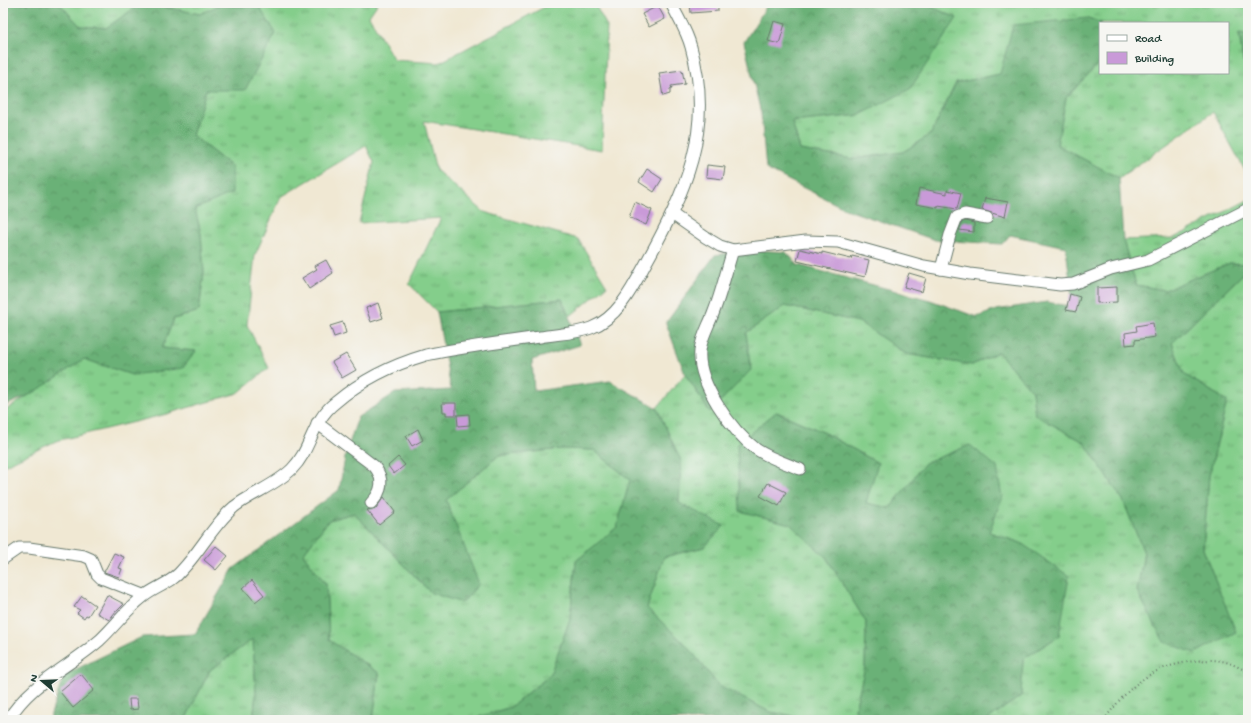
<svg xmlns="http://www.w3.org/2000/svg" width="1251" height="723" font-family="'Gochi Hand',sans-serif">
<defs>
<pattern id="grass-tufts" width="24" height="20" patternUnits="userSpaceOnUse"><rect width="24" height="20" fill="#84ce8b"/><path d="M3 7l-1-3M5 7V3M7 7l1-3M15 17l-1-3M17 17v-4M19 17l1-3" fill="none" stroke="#6ba872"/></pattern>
<pattern id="forest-crowns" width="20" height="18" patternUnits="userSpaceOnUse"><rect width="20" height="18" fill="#6bb177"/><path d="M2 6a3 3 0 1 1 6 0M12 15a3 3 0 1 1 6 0" fill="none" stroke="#579162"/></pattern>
</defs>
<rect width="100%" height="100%" fill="#f6f6f2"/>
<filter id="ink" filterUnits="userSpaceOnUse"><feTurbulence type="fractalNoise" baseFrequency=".025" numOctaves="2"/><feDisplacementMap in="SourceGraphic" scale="8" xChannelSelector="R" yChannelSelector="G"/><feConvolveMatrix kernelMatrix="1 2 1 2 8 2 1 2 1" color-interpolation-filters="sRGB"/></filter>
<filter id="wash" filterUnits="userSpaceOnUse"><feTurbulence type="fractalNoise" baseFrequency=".012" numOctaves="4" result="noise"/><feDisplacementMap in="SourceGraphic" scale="16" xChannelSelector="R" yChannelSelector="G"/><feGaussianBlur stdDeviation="0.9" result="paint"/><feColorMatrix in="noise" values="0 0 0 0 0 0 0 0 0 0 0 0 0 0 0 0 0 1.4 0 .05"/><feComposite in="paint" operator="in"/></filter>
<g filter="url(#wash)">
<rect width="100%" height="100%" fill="#f0e8d3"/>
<!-- grass -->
<g fill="url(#grass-tufts)" stroke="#528660">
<path d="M59 3H142L106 28 80 26Z"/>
<path d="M147 3H378L369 16 394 60 439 63 552 3H594L607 26 602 150 424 121 436 170 484 212 578 239 607 286 569 317 562 299 437 312 409 284 441 218 359 223 374 162 366 146 281 197 255 255 247 325 269 368 238 393 163 415 56 441 3 466V412L84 359 132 375 195 351 162 348 174 319 199 311 204 273 201 234 195 209 231 193 232 167 192 135 206 90 219 5 200 14Z"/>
<path d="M922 3H1248V34H1239L1243 61 1248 64V176L1213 112 1119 178 1057 145 1066 98 1100 62V73H1228V23H1102L1088 18 1000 74 956 83 931 134 903 152 853 159 800 150 792 122 860 115 957 18Z"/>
<path d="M1248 200V264L1230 263 1165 290 1136 285 1123 240 1174 238Z"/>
<path d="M1248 269V720H989L988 719 1021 696 1023 659 1059 636 1021 543 989 532 1002 498 925 463 891 508 865 503 878 463 823 432 777 412 740 511 790 524 826 557 866 622 865 667 855 709 861 720H819L770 712 718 686 689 648 647 608 664 557 704 547 679 503 681 461 657 408 685 374 709 411 750 370 746 333 785 306 859 322 906 354 972 365 998 352 1032 391 1035 415 1084 442 1123 500 1144 553 1137 591 1195 653 1235 632 1203 549 1209 476 1227 401 1184 374 1172 343Z"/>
<path d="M562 449 594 450 630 480 617 528 576 561 570 619 550 675 511 707 478 717 475 720H373L379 673 329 640 326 584 303 554 329 520 354 513 431 593 478 583 446 500 498 456Z"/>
<path d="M253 639 256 693 253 720H185L210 670Z"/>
</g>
<!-- forest -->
<g fill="url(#forest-crowns)" stroke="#457756">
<path d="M3 3H59L80 26 106 28 142 3 200 14 219 5 259 7 276 33 245 90H206L192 135 232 167V193L195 209 201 234 204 273 199 311 174 319 162 348 196 351 183 368 132 375 84 359 35 392 3 407Z"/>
<path d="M765 3H922L957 18 910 89 860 115 792 122 800 150 853 159 903 152 931 134 956 83 1000 74 1013 25 1088 18 1102 23H1100V62L1066 98 1057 145 1119 178 1123 240 1136 285 1165 290 1230 263 1248 264V269L1172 343 1184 374 1227 401 1209 476 1203 549 1236 632 1195 653 1164 642 1137 591 1144 553 1123 500 1084 442 1035 415 1032 391 998 352 972 365 906 354 859 322 785 306 746 333 751 370 710 412 685 374 666 323 715 255 753 250 786 252 798 265 930 300 977 317 996 310 1047 302 1073 307 1066 247 1010 235 1002 244 935 240 848 210 766 169 761 113 744 42 766 7Z"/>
<path d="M1239 33 1248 34V64L1243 61Z"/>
<path d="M562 299 580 345 532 360 534 391 610 381 657 408 681 461 679 503 724 526 704 547 664 557 647 608 689 648 719 686 770 712 819 720H475L478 717 511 707 550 675 570 619 576 561 617 527 630 480 594 450 562 449 498 456 446 500 479 584 462 603 431 593 354 513 329 520 303 554 326 584 329 640 379 673 373 720H253L256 693 253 639 210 670 185 720H49L64 675 142 637 195 634 233 569 339 490 346 453 358 417 395 393 451 390 437 312Z"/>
<path d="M776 412 823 432 878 463 866 503 890 508 925 463 970 445 997 467 1002 498 989 532 1021 543 1069 576 1059 636 1023 659 1021 696 988 719 989 720H861L855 709 865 667 866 622 826 557 790 524 740 511 737 444Z"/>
</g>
<g id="blocks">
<!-- building -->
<g fill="#c99ad8">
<path d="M690 3H718V11L691 13Z"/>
<path d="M658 6 665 19 649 27 642 14Z"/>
<path d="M774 21 785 24 779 44 768 41Z"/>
<path d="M682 70 685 84 671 86 672 89H670V94L663 96 659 73Z"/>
<path d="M707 165 725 167 723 179 706 177Z"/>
<path d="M647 169 662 179 654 192 639 182Z"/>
<path d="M919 188 947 194V190L961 193 957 209 938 206V208L916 204Z"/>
<path d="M985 198 1008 202 1005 217 982 210Z"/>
<path d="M635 202 652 210 646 225 629 217Z"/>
<path d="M966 221 974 223V232L959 230 962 222Z"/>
<path d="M800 249 822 254V252L851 259 852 256 869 260 865 277 797 261Z"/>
<path d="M326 260 333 273 309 289 302 278 317 269 315 266Z"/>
<path d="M909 273 926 278 922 292 904 287Z"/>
<path d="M1117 287V302L1097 303V288Z"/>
<path d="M1070 294 1080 297 1076 312 1066 310Z"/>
<path d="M378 303 383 318 371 322 366 308Z"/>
<path d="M343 322 346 333 334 337 330 326Z"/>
<path d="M1153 323 1155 337 1135 340V344L1126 345 1125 333 1137 331 1136 326Z"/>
<path d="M346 354 356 370 342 378 332 362Z"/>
<path d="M442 403H456V415H446V412H443Z"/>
<path d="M469 414 470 425 458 426 457 415Z"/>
<path d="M418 429 423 440 412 446 406 436Z"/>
<path d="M398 457 405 465 394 474 388 466Z"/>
<path d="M768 483 786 492 779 506 760 496Z"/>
<path d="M384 497 395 512 379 525 367 510 376 508Z"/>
<path d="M216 546 228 556 216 570 204 560Z"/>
<path d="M114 553 124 557 119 568 122 569 119 577 104 572Z"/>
<path d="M252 580 264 595 255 602 243 588Z"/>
<path d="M107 595 124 604 117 611H116L109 620 97 613Z"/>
<path d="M82 596 95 605 88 616 86 615 84 618 77 613 80 610 74 607Z"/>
<path d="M81 674 94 690 73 708 60 692Z"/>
<path d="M129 699H137L138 709 130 710Z"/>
</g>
</g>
</g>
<g filter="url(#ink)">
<use href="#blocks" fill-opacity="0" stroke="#68796c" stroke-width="1"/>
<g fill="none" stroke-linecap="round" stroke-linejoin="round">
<defs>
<g id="minor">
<path d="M672 214 705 237 720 246 733 250 806 241 838 242 924 266 970 274 1060 285 1073 284 1111 269 1148 260 1248 209"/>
<path d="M733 250C726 272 721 294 713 314 708 327 701 338 700 351 697 383 732 431 756 449 769 458 785 463 800 469"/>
<path d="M941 269 950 235 957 217 965 214 987 218"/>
<path d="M317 423 374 466C385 479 382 492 371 503"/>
<path d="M3 559 19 548H29L84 556 91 559 97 574 101 578 144 595"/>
<path d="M8 720C31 682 68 668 100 640 115 626 127 609 143 597 155 587 172 583 182 570 201 550 213 525 234 507 252 493 276 485 292 469 312 449 311 421 336 402 363 379 392 365 426 355 464 347 502 342 540 337 556 334 575 334 591 328 618 318 633 287 646 263 685 192 715 130 691 47 687 31 678 18 671 3"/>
</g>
</defs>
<!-- minor casing -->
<use href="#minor" stroke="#68796c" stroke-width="13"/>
<!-- path -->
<path stroke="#68796c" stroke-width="2" stroke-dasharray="1 3" stroke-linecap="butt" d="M1104 720C1130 685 1151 666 1195 661 1207 660 1218 659 1229 663 1235 665 1242 669 1248 672"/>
<!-- minor -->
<use href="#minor" stroke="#fff" stroke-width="11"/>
</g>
</g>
<!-- margin -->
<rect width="1251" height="723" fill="none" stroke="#f6f6f2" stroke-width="16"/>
<!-- legend -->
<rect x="1099" y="22" width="130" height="52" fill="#f6f6f2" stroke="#a0aca6"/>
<rect x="1107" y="35" width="20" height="6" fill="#ffffff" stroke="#a0aca6"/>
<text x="1135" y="42" font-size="12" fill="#1f3d34">Road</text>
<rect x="1107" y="52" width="20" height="12" fill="#c99ad8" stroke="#a0aca6"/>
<text x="1135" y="62" font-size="12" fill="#1f3d34">Building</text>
<!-- north arrow -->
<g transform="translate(42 681) rotate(289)" stroke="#f6f6f2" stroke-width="3" paint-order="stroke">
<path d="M0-3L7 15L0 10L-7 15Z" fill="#1f3d34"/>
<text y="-6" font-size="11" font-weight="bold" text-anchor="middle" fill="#1f3d34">N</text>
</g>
</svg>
